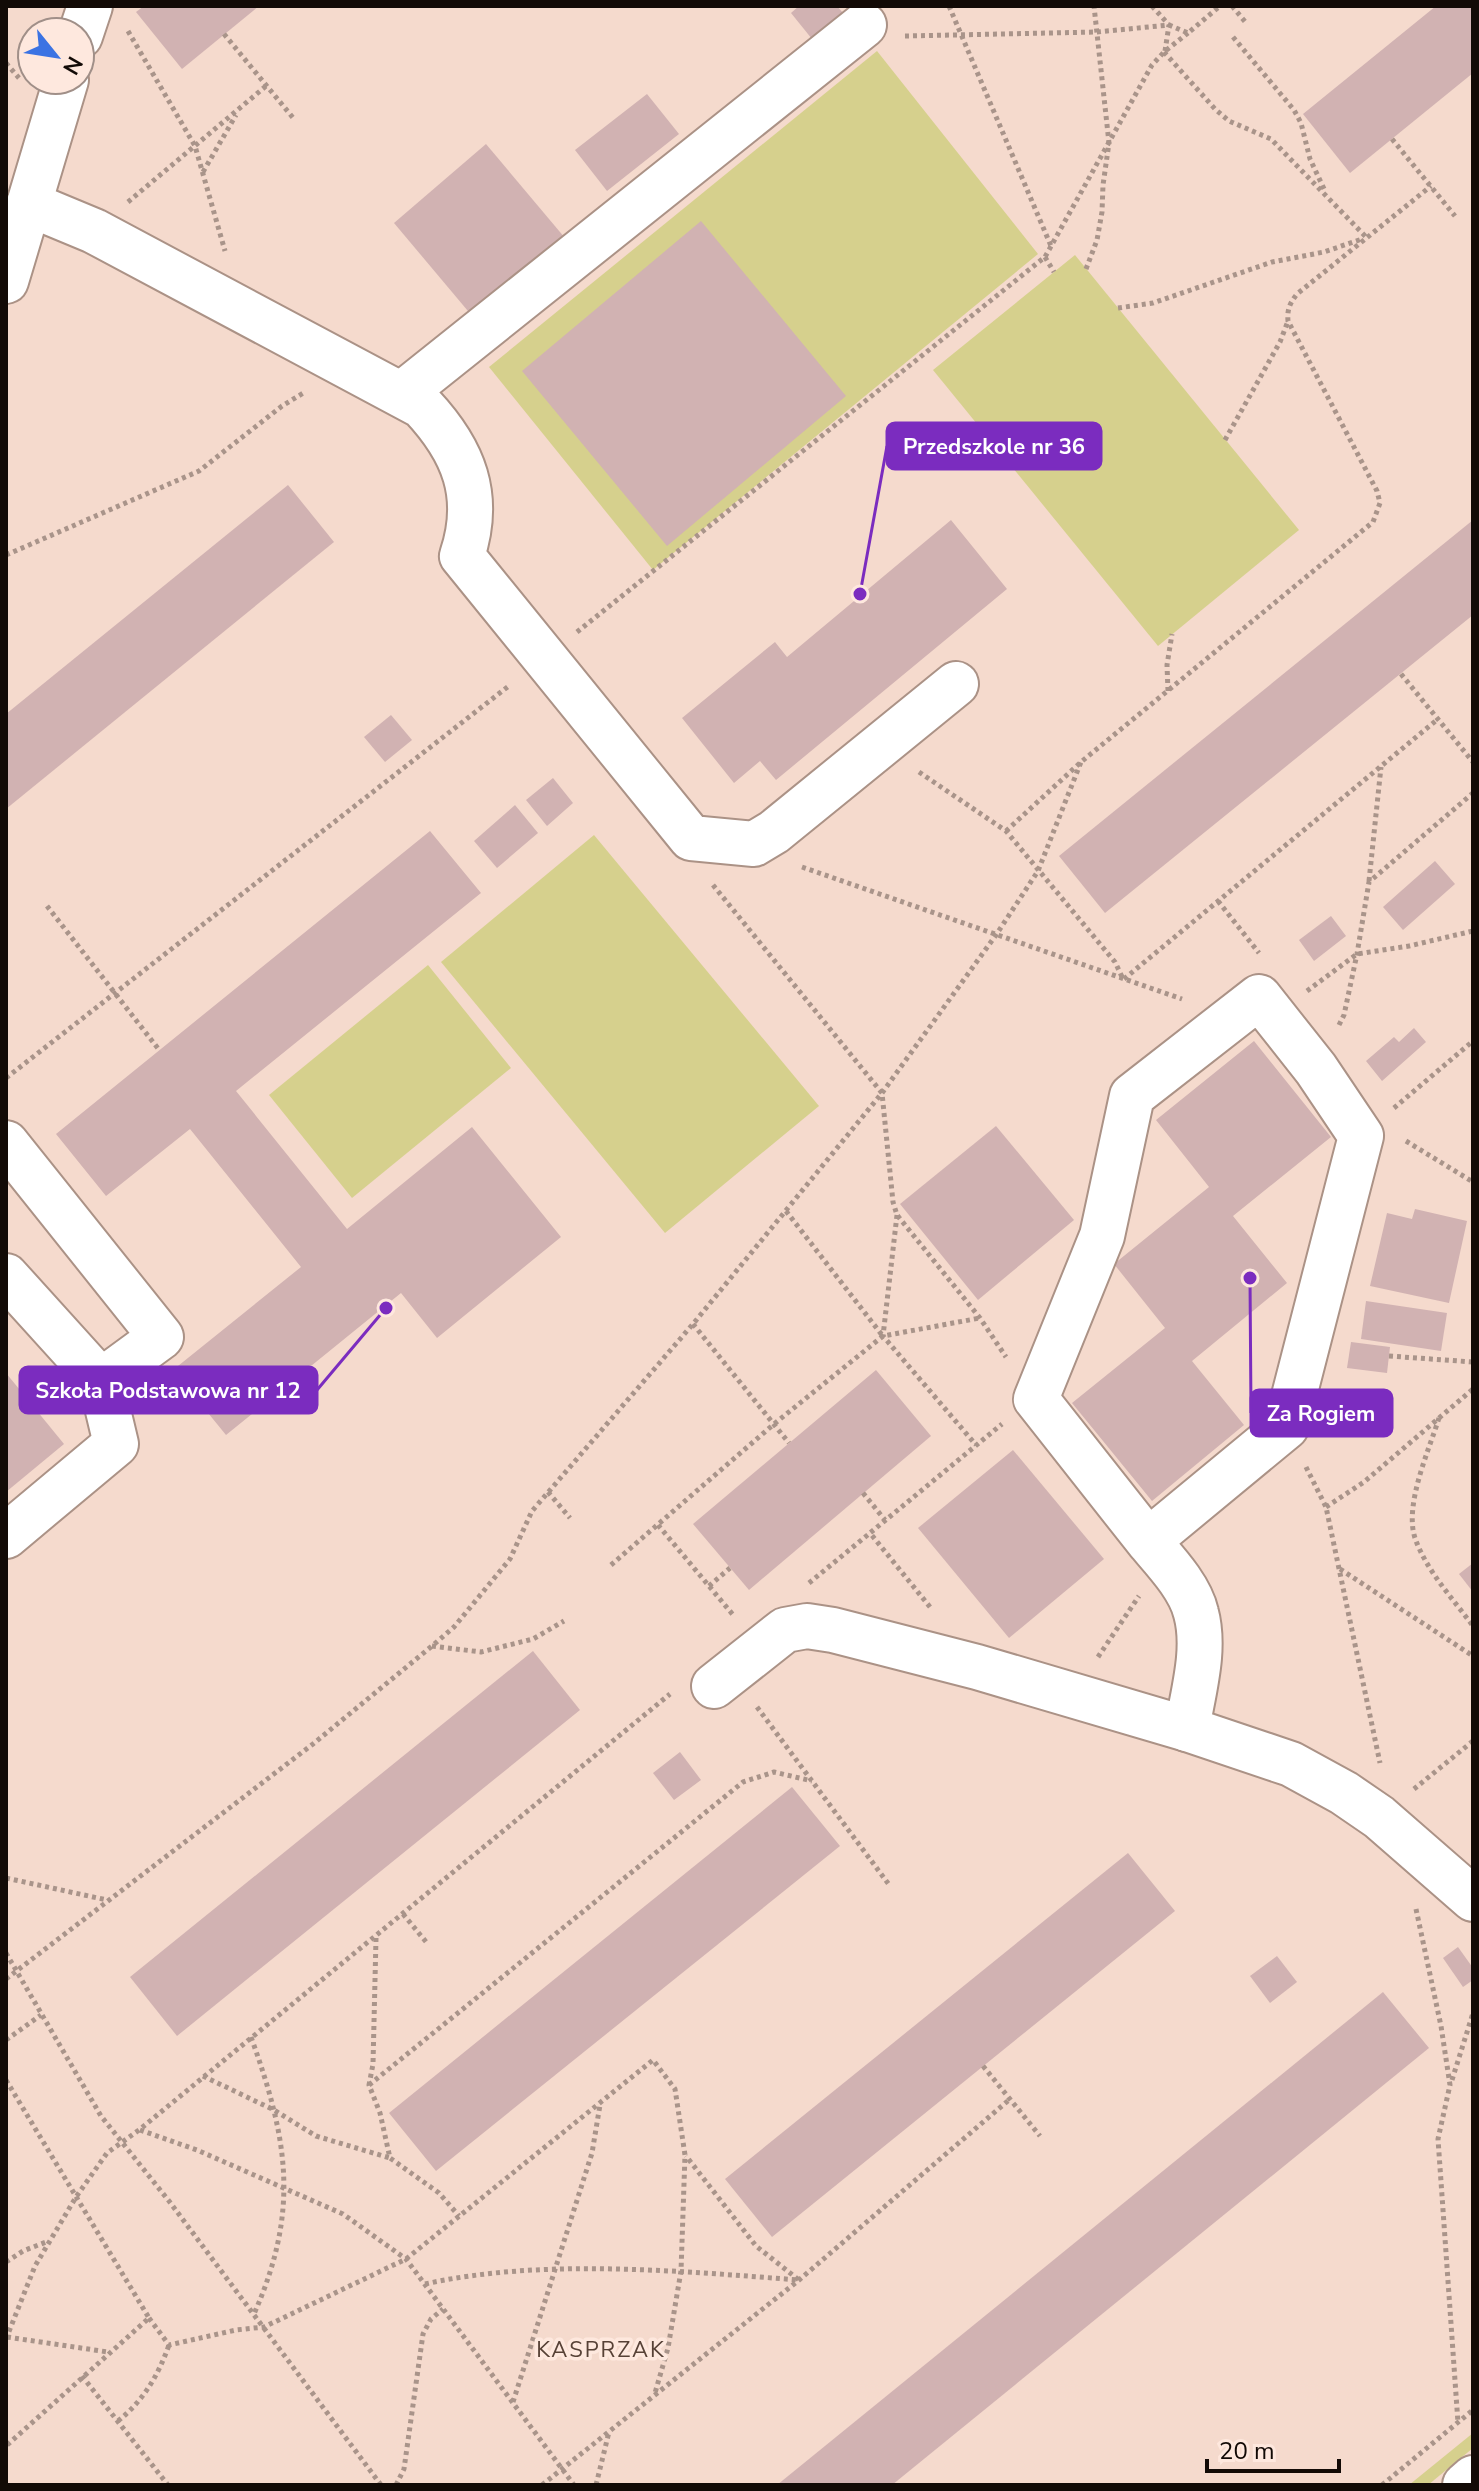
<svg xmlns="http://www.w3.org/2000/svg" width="1479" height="2491" font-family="'Nunito Sans',sans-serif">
<rect width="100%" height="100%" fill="#f5dacd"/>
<!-- green -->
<g fill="#d6d08d">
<path d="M877 51 1038 254 653 570 489 367Z"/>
<path d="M1075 255 1299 530 1158 646 933 370Z"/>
<path d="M594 835 819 1106 665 1233 441 962Z"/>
<path d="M428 965 511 1068 352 1198 269 1095Z"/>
<path d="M1473 2433V2448L1428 2485H1409Z"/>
</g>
<!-- building -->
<g fill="#d1b2b2">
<path d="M144 6H259L182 69 136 12Z"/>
<path d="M799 6H837L843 13 812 39 791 13Z"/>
<path d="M1436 6H1473V73L1350 173 1303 114Z"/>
<path d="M647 94 679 134 607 191 575 150Z"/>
<path d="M486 144 565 238 473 317 394 223Z"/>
<path d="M701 221 846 396 667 546 522 371Z"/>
<path d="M288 485 334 542 6 809V714Z"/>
<path d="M951 520 1007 589 776 780 760 761 734 783 682 718 775 642 787 657Z"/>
<path d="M1473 520V615L1105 913 1059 856Z"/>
<path d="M391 715 412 740 385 762 364 737Z"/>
<path d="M553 778 573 803 547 826 526 800Z"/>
<path d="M515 805 538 833 497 868 474 841Z"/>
<path d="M430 831 481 893 236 1091 347 1229 472 1127 561 1237 437 1338 401 1293 226 1435 173 1370 301 1267 190 1129 106 1196 56 1134Z"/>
<path d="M1435 861 1455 884 1403 930 1383 907Z"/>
<path d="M1331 916 1346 936 1314 961 1299 940Z"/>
<path d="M1414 1028 1426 1042 1382 1081 1366 1061 1394 1037 1399 1042Z"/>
<path d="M1254 1041 1331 1137 1233 1216 1287 1283 1192 1361 1244 1425 1152 1501 1072 1403 1165 1328 1114 1264 1209 1187 1156 1120Z"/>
<path d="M996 1126 1074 1220 978 1300 900 1204Z"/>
<path d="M1415 1209 1467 1221 1449 1303 1370 1286 1387 1213 1412 1219Z"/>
<path d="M1366 1301 1447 1313 1441 1351 1361 1339Z"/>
<path d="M1351 1342 1390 1347 1387 1373 1347 1368Z"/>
<path d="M876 1370 931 1436 749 1590 693 1524Z"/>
<path d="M6 1373 64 1444 6 1492Z"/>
<path d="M1013 1450 1104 1559 1009 1638 918 1528Z"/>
<path d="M1473 1563V1592L1459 1574Z"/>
<path d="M533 1651 580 1710 177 2036 130 1977Z"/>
<path d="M680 1752 701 1780 674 1800 653 1773Z"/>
<path d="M792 1787 840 1846 436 2171 389 2113Z"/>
<path d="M1128 1853 1175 1911 772 2237 725 2179Z"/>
<path d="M1458 1947 1473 1968V1980L1463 1987 1443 1958Z"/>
<path d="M1277 1956 1297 1982 1270 2003 1250 1976Z"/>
<path d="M1383 1992 1429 2048 892 2485H777Z"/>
</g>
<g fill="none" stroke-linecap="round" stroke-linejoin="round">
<defs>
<g id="minor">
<path d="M80 36 90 6"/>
<path d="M29 204 94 231 422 406C464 451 482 496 462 556L691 838 754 844 774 832 956 684"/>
<path d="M6 281 66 80"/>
<path d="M402 394 864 25"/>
<path d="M6 1143 161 1337 101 1381 116 1444 6 1536"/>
<path d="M6 1276 101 1381"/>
<path d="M1148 1541 1286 1427 1361 1136 1316 1069 1259 997 1132 1096 1102 1236 1036 1399 1148 1541C1165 1561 1190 1587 1196 1613 1206 1650 1193 1692 1187 1729"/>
<path d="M714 1686 785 1630 807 1626 833 1630 977 1667 1187 1729 1291 1764 1344 1793 1379 1817 1473 1899"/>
<path d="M1465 2485 1473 2478"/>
</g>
</defs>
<!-- minor casing -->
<use href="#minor" stroke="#ab9286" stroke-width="48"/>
<!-- path -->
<g stroke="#a9948a" stroke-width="5" stroke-dasharray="4 4" stroke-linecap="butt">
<path d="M949 6 1051 246"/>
<path d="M1152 6 1169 25 1165 51"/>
<path d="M1232 6 1247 24"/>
<path d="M128 31 195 146 225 251"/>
<path d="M224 34 294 119"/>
<path d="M905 36 1097 32 1169 25 1188 33 1220 6"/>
<path d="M1233 37 1294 110 1301 123 1310 159 1325 191"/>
<path d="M1164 52 1215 109 1229 121 1271 139 1366 237"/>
<path d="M6 63 19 78"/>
<path d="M1392 139 1455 216"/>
<path d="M203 172 236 115"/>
<path d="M128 202 266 86"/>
<path d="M1045 257 1054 272"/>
<path d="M1086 269 1097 240 1102 212 1103 185 1109 143 1094 6"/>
<path d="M1118 308 1153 303 1272 262 1324 252 1362 239"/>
<path d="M1225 440 1280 342 1288 321"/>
<path d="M6 555 199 471 282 406 305 392"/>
<path d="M577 632 1045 257 1152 65 1164 52 1188 33"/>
<path d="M1401 674 1473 762"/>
<path d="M1168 691 1167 665 1172 634"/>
<path d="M919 772 1006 831 1115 962 1123 979"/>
<path d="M1006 831 1081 762 1373 522 1380 503 1377 491 1288 321C1287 309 1290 303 1297 294L1431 186"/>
<path d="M802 867 1182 999"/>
<path d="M1369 881 1381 767"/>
<path d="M713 885 882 1093 893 1202 897 1215 980 1318 1006 1357"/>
<path d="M1218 901 1259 953"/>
<path d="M47 906 160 1051"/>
<path d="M1124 979 1438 719"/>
<path d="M1307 991 1357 954 1409 946 1473 931"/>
<path d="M1339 1025 1344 1015 1357 954 1369 882 1473 793"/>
<path d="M6 1078 510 685"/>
<path d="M1394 1108 1473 1041"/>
<path d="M1406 1141 1473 1182"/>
<path d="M786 1211 882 1335"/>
<path d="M897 1215 883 1336 976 1445"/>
<path d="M693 1324 789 1443"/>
<path d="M1389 1356 1473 1362"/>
<path d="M1439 1418C1429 1450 1404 1505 1415 1538 1426 1570 1453 1599 1473 1626"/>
<path d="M1306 1467 1326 1507 1380 1763"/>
<path d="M548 1492 570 1518"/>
<path d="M863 1493 885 1520"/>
<path d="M1326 1507 1364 1482 1473 1389"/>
<path d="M658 1525 734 1616"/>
<path d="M611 1565 774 1424 883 1336 980 1318"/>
<path d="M1340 1569 1473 1656"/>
<path d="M809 1583 870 1533"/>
<path d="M709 1586 730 1568"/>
<path d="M930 1607 870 1533 1002 1424"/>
<path d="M432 1646 481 1652 533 1639 564 1621"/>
<path d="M1098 1657 1139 1596"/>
<path d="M757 1707 890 1886"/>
<path d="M1414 1789 1473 1741"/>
<path d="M6 1878 107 1900"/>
<path d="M1416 1909 1441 2026 1450 2085 1438 2139 1458 2423"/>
<path d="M403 1914 427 1943"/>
<path d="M376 1938 373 2064 369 2085 380 2113 390 2158 439 2193 459 2216"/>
<path d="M6 1953 101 2116 169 2201 381 2485"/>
<path d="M6 1979 313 1744 432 1646 454 1627 510 1559 532 1511 693 1324 882 1093 996 935 1038 871 1081 762"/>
<path d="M251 2037C288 2140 300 2210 254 2314"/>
<path d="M6 2040 41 2015"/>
<path d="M983 2066 1040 2136"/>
<path d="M203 2076 274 2110 316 2136 390 2158"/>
<path d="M6 2080 149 2318 6 2446"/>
<path d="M1452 2080 1473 2013"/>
<path d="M369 2085 743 1782 774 1772 812 1781"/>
<path d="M140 2130 197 2150 343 2214 406 2259 574 2485"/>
<path d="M6 2262 23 2251 46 2242"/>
<path d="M425 2284C542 2258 679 2271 799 2280L756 2246 686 2156"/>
<path d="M149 2318 169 2345 236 2330 264 2327 406 2259 653 2060 675 2089 685 2155 681 2271 668 2348 655 2393"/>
<path d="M7 2337 108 2352"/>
<path d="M6 2339 35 2266 76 2197 107 2153 139 2130 670 1694"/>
<path d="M82 2376 168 2485"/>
<path d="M513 2402 592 2153 600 2105"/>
<path d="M118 2421C143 2401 158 2376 169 2345"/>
<path d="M396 2485 404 2469 423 2334 431 2319 443 2309"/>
<path d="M542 2485 799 2280 1010 2099"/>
<path d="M596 2485 609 2432"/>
<path d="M1382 2485 1473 2410"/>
</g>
<!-- minor -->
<use href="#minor" stroke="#fff" stroke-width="44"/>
</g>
<g text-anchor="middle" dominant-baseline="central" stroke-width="7" stroke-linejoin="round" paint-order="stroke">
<!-- neighbourhood labels -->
<g font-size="22" letter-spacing="2" fill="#574136" stroke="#fee8de">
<text x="601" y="2350">KASPRZAK</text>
</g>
</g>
<!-- callouts -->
<path fill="none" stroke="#7b2cbf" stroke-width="3" d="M860 594L887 446M386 1308L317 1390M1250 1278L1251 1413"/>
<g fill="#7b2cbf" stroke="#fee8de" stroke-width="3">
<circle cx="860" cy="594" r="8"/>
<circle cx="386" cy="1308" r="8"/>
<circle cx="1250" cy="1278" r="8"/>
</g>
<g fill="#7b2cbf" stroke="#7b2cbf" stroke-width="3">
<rect x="887" y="423" width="214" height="46" rx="8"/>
<rect x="20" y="1367" width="297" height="46" rx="8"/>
<rect x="1251" y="1390" width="141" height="46" rx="8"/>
</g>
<g font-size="22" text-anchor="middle" font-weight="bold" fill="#fff">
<text x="994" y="454">Przedszkole nr 36</text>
<text x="168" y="1398">Szkoła Podstawowa nr 12</text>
<text x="1321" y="1421">Za Rogiem</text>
</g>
<!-- border -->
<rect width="1479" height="2491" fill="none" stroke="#120a06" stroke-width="16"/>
<!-- north arrow -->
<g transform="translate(56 56) rotate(120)"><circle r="38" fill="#fee8de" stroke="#a08f88" stroke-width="2"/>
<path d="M0-6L14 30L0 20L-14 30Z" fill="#3b73e3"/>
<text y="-12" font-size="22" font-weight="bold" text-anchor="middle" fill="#120a06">N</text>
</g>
<!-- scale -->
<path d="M1207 2459v12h132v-12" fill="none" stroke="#120a06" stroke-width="4"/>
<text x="1219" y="2459" font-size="24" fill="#120a06" stroke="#fee8de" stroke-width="6" paint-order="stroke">20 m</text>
</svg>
